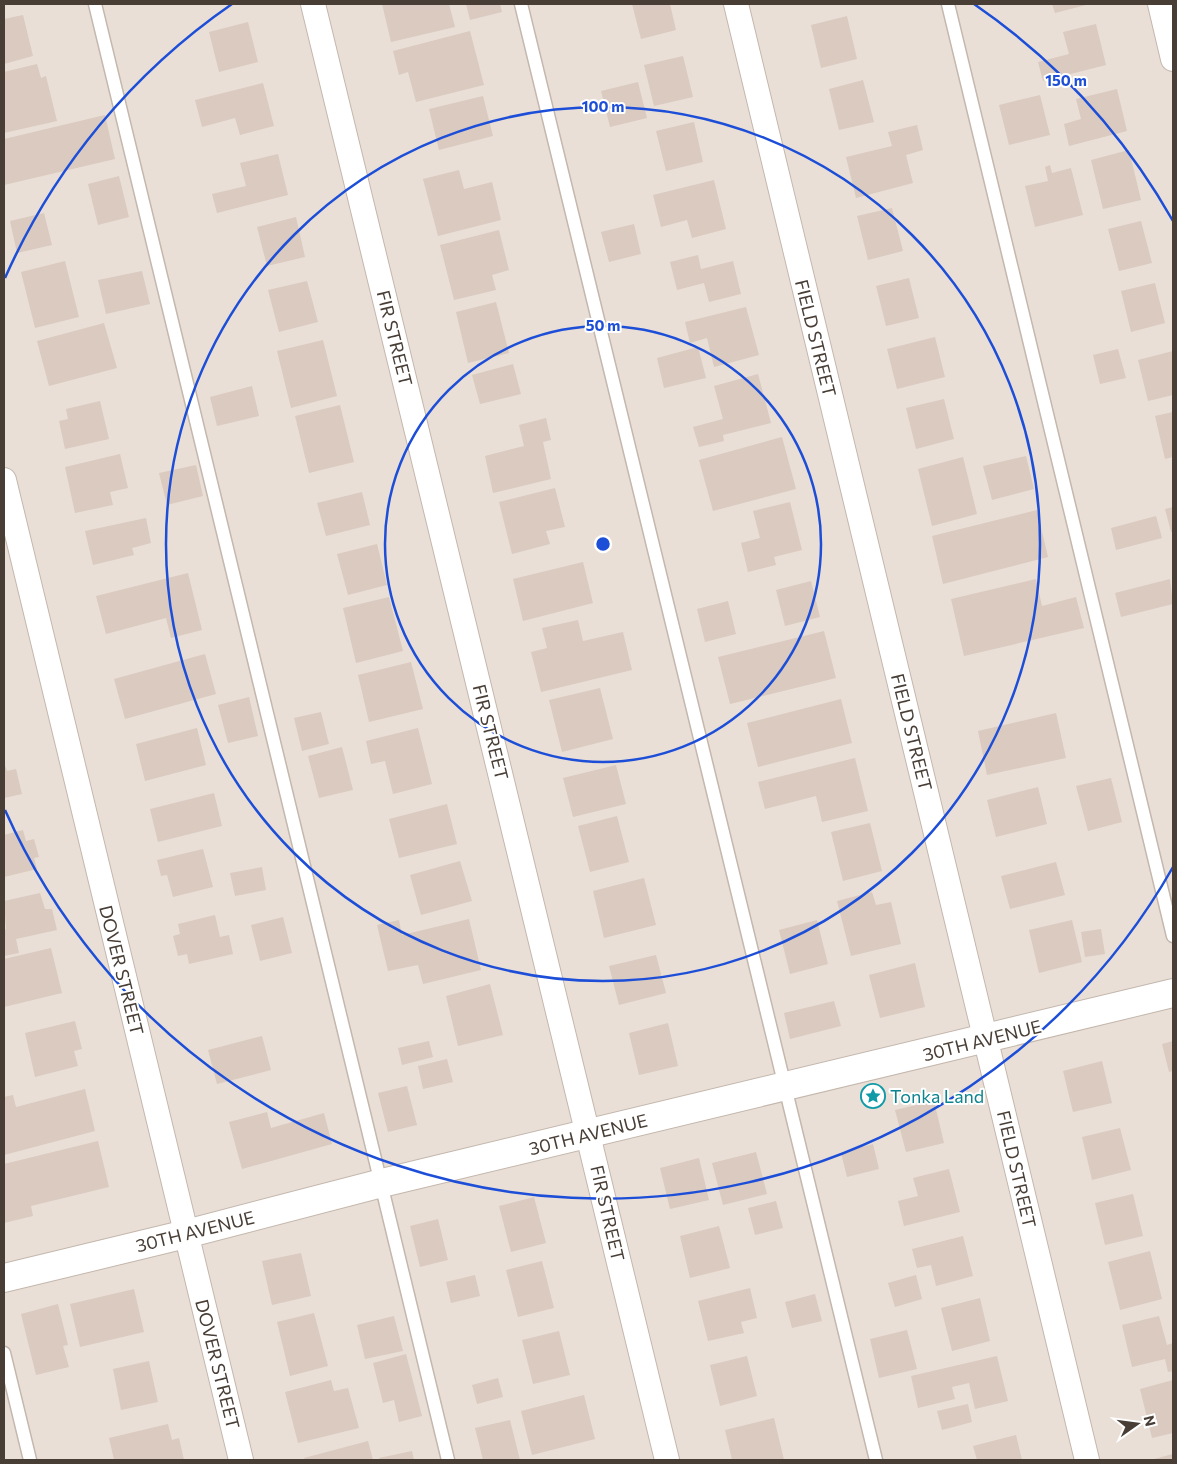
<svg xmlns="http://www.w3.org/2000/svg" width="1177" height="1464" font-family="Commissioner,sans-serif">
<rect width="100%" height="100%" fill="#f5eee8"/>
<!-- residential -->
<rect fill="#e9dfd6" x="4" y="4" width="1169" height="1456"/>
<!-- building -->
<g fill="#dacac0">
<path d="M382 4H449L455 27 391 42Z"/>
<path d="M466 4H500L502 12 470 20Z"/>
<path d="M632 4H670L676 30 641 39Z"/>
<path d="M1052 4H1090L1055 13Z"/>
<path d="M23 15 33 56 4 64V19Z"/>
<path d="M847 16 857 59 821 68 811 25Z"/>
<path d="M248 22 258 62 219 72 209 32Z"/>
<path d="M1096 24 1106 65 1043 81 1038 62 1069 54 1063 32Z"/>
<path d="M470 31 484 85 416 102 408 72 399 75 393 51Z"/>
<path d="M683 56 693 97 654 106 644 65Z"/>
<path d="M37 64 41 78 46 76 57 121 4 133V72Z"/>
<path d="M863 80 874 122 839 130 829 89Z"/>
<path d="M638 82 647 118 610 127 601 91Z"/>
<path d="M263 83 274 126 240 135 235 118 202 127 195 100Z"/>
<path d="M1117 89 1127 131 1069 146 1064 124 1081 119 1076 99Z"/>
<path d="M1040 95 1050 135 1009 145 999 105Z"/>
<path d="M483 96 493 136 439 150 429 109Z"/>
<path d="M105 115 115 159 4 185V139Z"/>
<path d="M694 122 703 162 666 171 656 131Z"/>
<path d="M917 125 923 150 906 155 913 183 856 198 846 157 892 146 888 132Z"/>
<path d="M1129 150 1141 200 1103 209 1091 160Z"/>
<path d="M278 154 288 195 217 213 212 194 246 186 240 163Z"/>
<path d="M1050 165 1052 173 1071 168 1083 215 1035 227 1025 186 1048 181 1045 167Z"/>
<path d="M459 170 464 189 492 182 501 220 438 236 423 179Z"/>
<path d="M119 176 129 217 98 225 88 184Z"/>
<path d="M714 180 726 229 692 238 687 220 661 227 653 195Z"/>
<path d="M892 208 903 251 868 260 857 216Z"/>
<path d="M44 213 52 245 17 253 10 221Z"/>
<path d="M296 217 305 257 267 266 257 227Z"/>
<path d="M1141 221 1152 263 1119 271 1108 229Z"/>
<path d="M634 224 641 254 609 262 601 232Z"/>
<path d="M499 230 509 270 492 275 496 290 454 300 440 245Z"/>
<path d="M698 255 701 269 733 261 741 294 709 302 704 283 677 290 670 262Z"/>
<path d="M65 261 79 317 35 328 21 272Z"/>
<path d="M142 271 150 304 106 314 98 280Z"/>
<path d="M909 278 919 318 886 326 876 286Z"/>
<path d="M307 281 318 322 279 332 268 290Z"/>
<path d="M1155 283 1165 323 1131 332 1121 291Z"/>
<path d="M496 302 509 353 468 363 456 312Z"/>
<path d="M746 307 759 355 714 367 707 338 690 343 685 322Z"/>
<path d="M104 323 117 368 49 386 37 341Z"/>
<path d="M935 337 945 377 897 389 887 349Z"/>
<path d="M323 340 337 396 291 408 277 351Z"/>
<path d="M698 347 706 378 664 388 657 358Z"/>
<path d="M1118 349 1126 378 1100 384 1093 355Z"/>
<path d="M1173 351V395L1148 401 1138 360Z"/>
<path d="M513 364 521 394 480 404 472 375Z"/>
<path d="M758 374 771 423 723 435 724 441 699 447 693 427 723 419 714 386Z"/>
<path d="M252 386 259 416 217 426 210 397Z"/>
<path d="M944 399 954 439 916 449 906 408Z"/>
<path d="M100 401 109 439 65 449 59 421 68 419 66 409Z"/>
<path d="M340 405 354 462 309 473 295 416Z"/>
<path d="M1173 412V457L1165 459 1155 416Z"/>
<path d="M546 418 551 440 543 442 551 479 493 493 485 456 524 446 519 425Z"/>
<path d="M782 437 796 489 713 511 699 460Z"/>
<path d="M120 454 128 488 110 492 113 505 75 513 65 467Z"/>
<path d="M1026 456 1034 489 992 500 983 466Z"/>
<path d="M963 457 977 514 932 526 918 469Z"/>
<path d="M196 465 203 496 167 505 159 473Z"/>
<path d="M555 488 565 527 546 531 550 544 512 554 499 502Z"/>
<path d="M362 492 370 525 326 536 317 503Z"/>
<path d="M790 502 802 550 774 557 776 565 748 572 741 543 760 538 753 511Z"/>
<path d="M1173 507V532H1171L1165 509Z"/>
<path d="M1037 510 1048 557 943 584 932 536Z"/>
<path d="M1156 516 1162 538 1116 550 1111 528Z"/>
<path d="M146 518 151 543 132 548 134 555 93 565 85 531Z"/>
<path d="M377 544 387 585 348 595 337 554Z"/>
<path d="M583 562 593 603 523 621 513 579Z"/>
<path d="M188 573 202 630 171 638 166 618 106 634 96 596Z"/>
<path d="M1036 579 1042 606 1076 597 1084 628 964 656 951 599Z"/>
<path d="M1170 579 1173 604 1121 617 1115 593Z"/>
<path d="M811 581 820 617 785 626 776 590Z"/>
<path d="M389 597 403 651 356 663 343 608Z"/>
<path d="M728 601 736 634 705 642 697 609Z"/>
<path d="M578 620 583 641 623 632 632 670 541 692 531 652 547 648 542 628Z"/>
<path d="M824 631 836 678 730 704 718 657Z"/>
<path d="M205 654 216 694 125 719 114 679Z"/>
<path d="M411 662 423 709 369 722 358 675Z"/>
<path d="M600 688 613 739 562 752 549 700Z"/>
<path d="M249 697 258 736 228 743 218 705Z"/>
<path d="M841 699 852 743 758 767 747 723Z"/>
<path d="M321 712 329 744 302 751 294 718Z"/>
<path d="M1056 713 1066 758 987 775 978 731Z"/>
<path d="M197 728 206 765 145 781 136 744Z"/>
<path d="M418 728 432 784 393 794 385 761 371 764 366 741Z"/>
<path d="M342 747 353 790 319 798 308 756Z"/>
<path d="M855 758 868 811 822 822 816 796 765 809 758 782Z"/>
<path d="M4 763 7 771 16 769 22 794 4 798Z"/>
<path d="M616 765 626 804 573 817 563 778Z"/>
<path d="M1111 778 1122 822 1088 831 1076 786Z"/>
<path d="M1038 787 1047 824 996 837 987 800Z"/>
<path d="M214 793 222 826 158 842 150 809Z"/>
<path d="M447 804 457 844 399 858 389 819Z"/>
<path d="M617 816 629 862 590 872 578 826Z"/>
<path d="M870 823 882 871 843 881 831 832Z"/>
<path d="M23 830 26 841 34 839 39 857 34 858 37 869 4 877V835Z"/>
<path d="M203 849 213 887 173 897 167 875 161 876 157 860Z"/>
<path d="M460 861 472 901 421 915 410 875Z"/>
<path d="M1056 862 1065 895 1010 909 1001 876Z"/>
<path d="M262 867 266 890 235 896 230 873Z"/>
<path d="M644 878 656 925 604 938 593 891Z"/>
<path d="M872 892 876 905 891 902 901 944 851 956 837 901Z"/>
<path d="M40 893 45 909H52L57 930 16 939 19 953 4 956V930L6 929 4 901Z"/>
<path d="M215 915 220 937 229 935 233 954 189 964 187 954 178 956 173 936 180 934 178 924Z"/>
<path d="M283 917 292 953 260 961 251 925Z"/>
<path d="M469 919 481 970 423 984 418 965 388 971 377 925 399 920 402 935Z"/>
<path d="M817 920 828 964 790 974 779 930Z"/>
<path d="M1072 920 1082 962 1039 973 1029 930Z"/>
<path d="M1101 929 1105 954 1085 957 1081 932Z"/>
<path d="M51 948 62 993 4 1007V959Z"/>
<path d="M656 955 666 993 619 1005 609 966Z"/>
<path d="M915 963 925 1007 880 1018 869 975Z"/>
<path d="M490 984 503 1035 458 1046 446 996Z"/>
<path d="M834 1001 841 1026 790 1039 784 1013Z"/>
<path d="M75 1021 82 1049 74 1051 78 1066 35 1077 25 1033Z"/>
<path d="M668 1023 678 1066 639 1075 629 1033Z"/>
<path d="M262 1036 271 1070 217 1084 208 1050Z"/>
<path d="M429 1041 433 1057 402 1065 398 1048Z"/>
<path d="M1173 1041V1071L1169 1072 1162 1044Z"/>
<path d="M447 1059 453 1082 423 1089 418 1066Z"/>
<path d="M1102 1061 1112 1103 1073 1112 1063 1071Z"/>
<path d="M407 1086 417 1125 388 1132 378 1093Z"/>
<path d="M85 1089 95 1131 4 1155V1097L13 1095 16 1107Z"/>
<path d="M934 1101 944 1143 906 1152 895 1110Z"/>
<path d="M267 1112 271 1128 324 1113 332 1144 242 1169 229 1122Z"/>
<path d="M1120 1128 1131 1170 1092 1180 1082 1137Z"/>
<path d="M98 1141 109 1187 31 1206 33 1216 4 1223V1164Z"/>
<path d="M873 1144 879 1169 847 1177 841 1153Z"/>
<path d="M756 1152 767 1194 723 1205 712 1163Z"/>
<path d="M699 1158 709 1200 670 1209 660 1168Z"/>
<path d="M949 1169 960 1212 904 1226 898 1201 918 1196 913 1178Z"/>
<path d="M1133 1194 1143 1236 1105 1245 1095 1203Z"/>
<path d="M534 1197 546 1243 511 1252 499 1206Z"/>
<path d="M776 1201 783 1228 755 1235 748 1208Z"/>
<path d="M438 1219 448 1260 420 1267 410 1226Z"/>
<path d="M719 1226 730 1268 690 1278 680 1236Z"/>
<path d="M963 1236 973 1276 936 1286 931 1265 917 1268 912 1249Z"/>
<path d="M1150 1251 1162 1299 1120 1310 1108 1262Z"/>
<path d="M301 1253 311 1296 272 1305 262 1261Z"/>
<path d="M542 1261 554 1308 518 1317 506 1270Z"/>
<path d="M475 1275 480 1296 451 1303 446 1282Z"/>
<path d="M916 1275 922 1299 895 1307 888 1283Z"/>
<path d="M750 1288 757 1318 741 1322 744 1333 708 1341 698 1301Z"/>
<path d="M134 1289 144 1332 80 1347 70 1304Z"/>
<path d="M815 1294 822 1321 792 1328 785 1302Z"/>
<path d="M980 1298 990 1341 952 1351 941 1308Z"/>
<path d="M58 1304 68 1345 63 1346 69 1367 36 1375 21 1314Z"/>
<path d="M314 1313 328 1366 290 1376 277 1322Z"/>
<path d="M394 1316 403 1351 365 1359 357 1325Z"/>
<path d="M1159 1316 1167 1345 1173 1343V1371L1168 1372 1165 1359 1132 1367 1122 1325Z"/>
<path d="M907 1330 917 1369 879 1378 870 1339Z"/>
<path d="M559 1331 570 1375 533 1384 522 1340Z"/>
<path d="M406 1354 422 1416 399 1422 394 1400 383 1403 373 1363Z"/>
<path d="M747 1356 757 1396 720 1406 710 1365Z"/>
<path d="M997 1356 1008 1401 975 1409 969 1383 952 1387 955 1399 918 1408 911 1376Z"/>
<path d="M149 1361 158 1402 121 1410 113 1369Z"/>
<path d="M498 1378 503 1397 477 1404 472 1385Z"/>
<path d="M331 1380 334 1391 348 1388 359 1428 298 1443 285 1392Z"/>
<path d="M1173 1380V1433L1152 1438 1140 1389Z"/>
<path d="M584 1395 595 1439 532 1455 521 1411Z"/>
<path d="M968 1404 972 1422 942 1430 937 1411Z"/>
<path d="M774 1418 784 1460H732L725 1430Z"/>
<path d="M510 1420 520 1460H483L475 1428Z"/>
<path d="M168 1424 172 1440 179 1438 184 1460H114L109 1438Z"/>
<path d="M1016 1435 1022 1460H977L973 1446Z"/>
<path d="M368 1441 373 1460H305L304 1458Z"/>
<path d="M412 1451 414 1460H380L379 1458Z"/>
<path d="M1173 1454V1460H1155L1154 1459Z"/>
</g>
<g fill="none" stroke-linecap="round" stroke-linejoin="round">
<defs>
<g id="service">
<path d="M95 4 448 1460"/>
<path d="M521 4 876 1460"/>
<path d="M948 4 1173 936"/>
<path d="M4 1353 30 1460"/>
</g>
<g id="minor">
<path d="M313 4 667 1460"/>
<path d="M736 4 1087 1460"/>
<path d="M1160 4 1173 59"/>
<path d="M4 480 241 1460"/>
</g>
<path id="tertiary" d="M4 1278 186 1234 382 1183 1173 993"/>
</defs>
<!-- service casing -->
<use href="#service" stroke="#c4b7ad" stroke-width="15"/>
<!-- minor casing -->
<use href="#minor" stroke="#c4b7ad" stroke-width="26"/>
<!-- tertiary casing -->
<use href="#tertiary" stroke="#c4b7ad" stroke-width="30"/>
<!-- service -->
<use href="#service" stroke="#fff" stroke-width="12"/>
<!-- minor -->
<use href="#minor" stroke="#fff" stroke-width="24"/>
<!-- tertiary -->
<use href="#tertiary" stroke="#fff" stroke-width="28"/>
</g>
<!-- distance rings -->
<g fill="none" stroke="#1d4ed8" stroke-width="2.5">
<circle cx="603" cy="544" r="218"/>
<circle cx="603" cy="544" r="437"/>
<path d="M1173 867A655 655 0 0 1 5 810M5 278A655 655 0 0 1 232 4M974 4A655 655 0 0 1 1173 221"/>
</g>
<!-- icons -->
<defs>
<symbol id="sight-ring" viewBox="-11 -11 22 22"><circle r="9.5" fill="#fff" stroke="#0f9aa8" stroke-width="1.5"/><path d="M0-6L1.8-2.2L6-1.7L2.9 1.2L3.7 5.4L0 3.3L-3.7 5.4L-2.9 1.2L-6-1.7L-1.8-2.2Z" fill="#0f9aa8"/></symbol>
</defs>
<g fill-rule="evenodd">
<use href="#sight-ring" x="859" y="1082" width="28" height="28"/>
</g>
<g text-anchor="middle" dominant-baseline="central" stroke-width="4" stroke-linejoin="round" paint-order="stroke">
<!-- street labels -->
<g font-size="18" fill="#483e36" stroke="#fff">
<text transform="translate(395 338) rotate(76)">FIR STREET</text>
<text transform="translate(816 338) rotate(76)">FIELD STREET</text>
<text transform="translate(491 732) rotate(76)">FIR STREET</text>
<text transform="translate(912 732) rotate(76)">FIELD STREET</text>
<text transform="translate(122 970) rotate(76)">DOVER STREET</text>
<text transform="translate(982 1040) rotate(-14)">30TH AVENUE</text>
<text transform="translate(588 1134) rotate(-14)">30TH AVENUE</text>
<text transform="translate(1017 1169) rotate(77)">FIELD STREET</text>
<text transform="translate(608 1213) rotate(77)">FIR STREET</text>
<text transform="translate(195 1231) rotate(-14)">30TH AVENUE</text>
<text transform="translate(218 1364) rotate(76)">DOVER STREET</text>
</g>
<!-- culture labels -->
<g font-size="18" fill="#0d838f" stroke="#fff" text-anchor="start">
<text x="890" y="1096">Tonka Land</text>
</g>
</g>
<circle cx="603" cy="544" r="8" fill="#1d4ed8" stroke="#fff" stroke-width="2.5"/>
<g font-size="15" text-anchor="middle" font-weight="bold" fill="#1d4ed8" stroke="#fff" stroke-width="4" stroke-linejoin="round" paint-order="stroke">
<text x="1066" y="86">150 m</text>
<text x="603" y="112">100 m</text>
<text x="603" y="331">50 m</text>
</g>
<!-- border -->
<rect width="1177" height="1464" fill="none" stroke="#483e36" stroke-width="10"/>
<!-- north arrow -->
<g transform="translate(1137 1424) rotate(76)" stroke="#ffffff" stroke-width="4" paint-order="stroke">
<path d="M0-4L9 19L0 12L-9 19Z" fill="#483e36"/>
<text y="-8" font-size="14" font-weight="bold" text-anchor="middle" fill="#483e36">N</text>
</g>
</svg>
